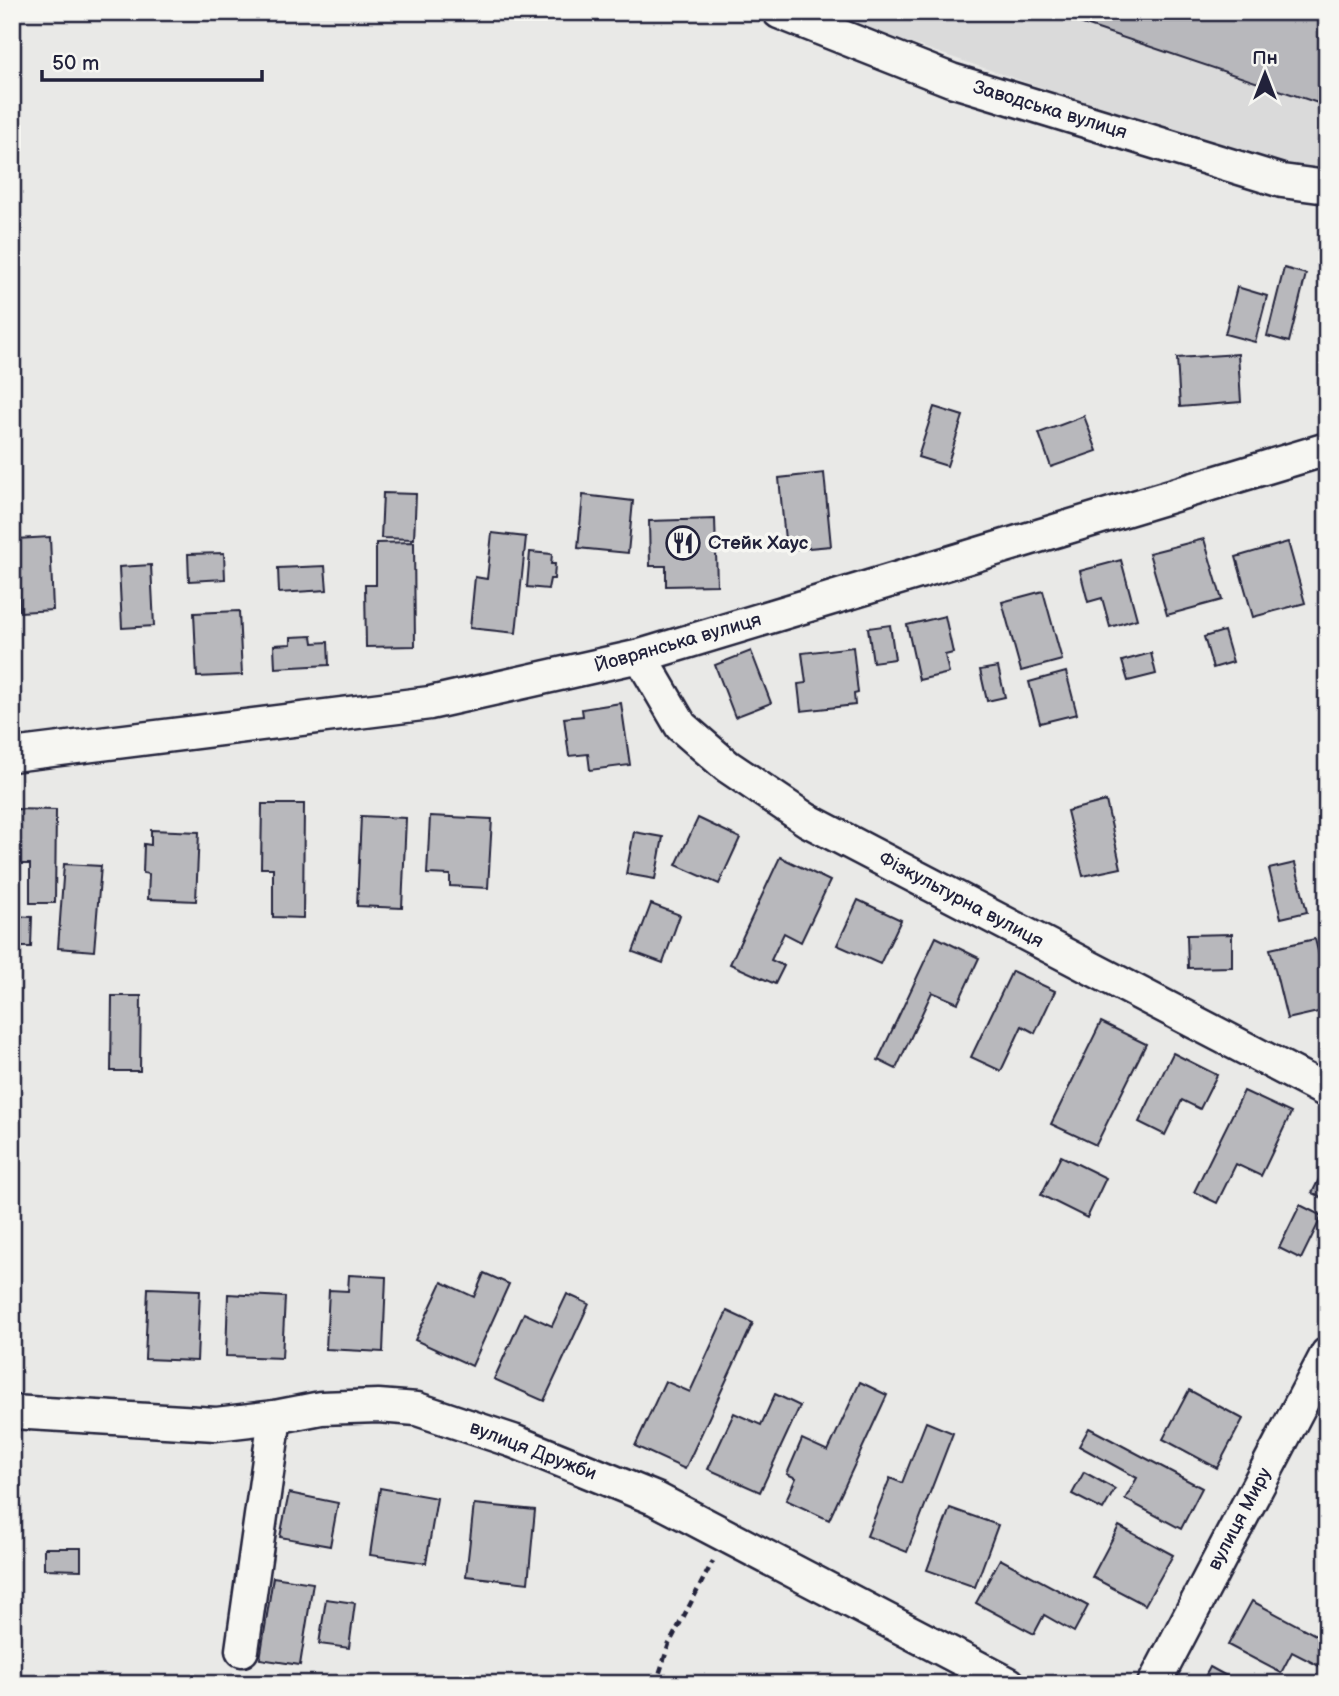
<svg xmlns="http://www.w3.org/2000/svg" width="1339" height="1696" font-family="'Balsamiq Sans',sans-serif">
<rect width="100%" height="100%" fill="#e9e9e7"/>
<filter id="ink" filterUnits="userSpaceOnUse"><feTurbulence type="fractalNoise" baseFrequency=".0143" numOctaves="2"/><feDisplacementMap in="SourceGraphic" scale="14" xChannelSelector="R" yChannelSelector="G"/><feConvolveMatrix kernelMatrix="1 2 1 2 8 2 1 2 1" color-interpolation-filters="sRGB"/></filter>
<g filter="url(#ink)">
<!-- built -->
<path fill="#dadada" d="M818 12H1327V176L1292 172Z"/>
<!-- building -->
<g fill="#b8b8bc" stroke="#22223b" stroke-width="2">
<path d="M1047 12H1327V86L1321 104Z"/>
<path d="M1284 268 1306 274 1289 342 1267 336Z"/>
<path d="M1237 287 1267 296 1255 342 1225 334Z"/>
<path d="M1238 354 1241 402 1180 407 1177 358Z"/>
<path d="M934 407 963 416 947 466 918 457Z"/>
<path d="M1084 416 1097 451 1051 467 1039 433Z"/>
<path d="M824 473 831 546 786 550 779 478Z"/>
<path d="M383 493 416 494 414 539 381 538Z"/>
<path d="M583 495 633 501 628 553 578 548Z"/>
<path d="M715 519 717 585 666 586V566H650L649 521Z"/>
<path d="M492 533 526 537 516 633 470 628 475 577 487 579Z"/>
<path d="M50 537 53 610 20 612 16 539Z"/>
<path d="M1204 539 1222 600 1167 615 1149 553Z"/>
<path d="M414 542 415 646 366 647 365 585H376V543Z"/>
<path d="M1288 542 1305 603 1253 617 1236 557Z"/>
<path d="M530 552 552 554 551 564H555L554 579H550L548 589 527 587Z"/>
<path d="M224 553 225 579 189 581 188 554Z"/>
<path d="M1121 560 1137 619 1110 627 1102 598 1088 602 1080 571Z"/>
<path d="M151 565 154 626 122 628 119 567Z"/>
<path d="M325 566 327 590 279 593 278 568Z"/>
<path d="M1043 591 1062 660 1021 671 1002 602Z"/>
<path d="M239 611 242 675 197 677 194 613Z"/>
<path d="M945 616 953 653 945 655 949 673 919 680 907 625Z"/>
<path d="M890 625 895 659 873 662 868 628Z"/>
<path d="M1224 631 1233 662 1213 668 1204 637Z"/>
<path d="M312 636 313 643 328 642 329 665 275 668 274 645 291 644V637Z"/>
<path d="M853 647 858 693 854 694 855 705 801 711 798 684 806 683 802 653Z"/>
<path d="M751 651 771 703 735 717 715 665Z"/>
<path d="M1151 653 1156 674 1128 681 1122 661Z"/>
<path d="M998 667 1005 697 987 701 980 670Z"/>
<path d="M1066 672 1077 714 1040 723 1029 682Z"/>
<path d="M621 703 630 765 590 770 588 754 569 756 564 718 583 716 582 709Z"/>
<path d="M1106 801 1121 868 1083 876 1067 811Z"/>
<path d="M262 804H304L303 918 273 917V868H261Z"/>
<path d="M14 809 56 810 55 903H30V864H13Z"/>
<path d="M361 816 406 818 402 908 357 906Z"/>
<path d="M430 816 492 819 488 888 450 886V875L427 874Z"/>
<path d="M698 818 740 838 719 884 676 865Z"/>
<path d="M151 830 199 832 196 901 148 899 149 874 143 873 144 844 151 845Z"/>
<path d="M634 832 663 837 655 879 626 874Z"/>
<path d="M780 857 830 881 801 942 784 933 771 960 784 966 775 984 730 964Z"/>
<path d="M1295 863 1307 912 1281 918 1269 869Z"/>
<path d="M64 864 101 866 94 951 58 948Z"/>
<path d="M858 900 901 920 880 964 837 945Z"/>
<path d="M651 904 680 915 663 963 633 952Z"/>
<path d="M12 916 32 917 31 947H12Z"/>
<path d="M1232 934V967L1188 968 1187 935Z"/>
<path d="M936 937 979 958 958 1003 932 992 896 1069 878 1060Z"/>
<path d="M1315 939 1327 987V1010L1287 1019 1270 949Z"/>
<path d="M1012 971 1055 991 1035 1033 1022 1026 1001 1071 971 1057Z"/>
<path d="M112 996H141L140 1071H111Z"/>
<path d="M1101 1022 1146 1044 1096 1145 1051 1124Z"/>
<path d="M1173 1053 1217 1075 1200 1109 1182 1100 1165 1135 1139 1122Z"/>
<path d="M1244 1091 1291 1113 1261 1176 1236 1164 1217 1203 1194 1192Z"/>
<path d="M1061 1156 1106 1178 1087 1218 1041 1195Z"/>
<path d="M1327 1163V1200L1312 1193Z"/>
<path d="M1300 1205 1322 1216 1301 1259 1279 1248Z"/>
<path d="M484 1273 509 1284 472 1366 415 1340 442 1282 474 1297Z"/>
<path d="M349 1275 386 1277 383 1352 326 1349 329 1290 348 1291Z"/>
<path d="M148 1288 200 1290 197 1361 145 1359Z"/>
<path d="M228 1294 285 1297 282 1358 226 1356Z"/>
<path d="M567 1294 589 1304 544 1401 494 1379 524 1313 552 1326Z"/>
<path d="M727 1311 753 1323 685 1469 635 1446 665 1381 690 1392Z"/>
<path d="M860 1382 887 1395 829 1520 786 1500 796 1478 787 1474 802 1439 828 1451Z"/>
<path d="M1189 1390 1243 1419 1217 1468 1163 1439Z"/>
<path d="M775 1394 800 1406 760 1492 708 1469 734 1413 761 1425Z"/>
<path d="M926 1422 953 1433 907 1552 867 1536 890 1478 902 1483Z"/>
<path d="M1089 1428 1202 1488 1181 1529 1125 1499 1137 1478 1079 1446Z"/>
<path d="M1084 1472 1115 1489 1103 1510 1072 1494Z"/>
<path d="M380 1488 437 1498 426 1563 370 1555Z"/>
<path d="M289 1493 338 1503 330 1546 280 1537Z"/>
<path d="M474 1504 535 1510 528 1583 466 1576Z"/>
<path d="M950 1508 998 1525 975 1587 927 1570Z"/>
<path d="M1119 1526 1173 1555 1145 1605 1092 1577Z"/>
<path d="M44 1548H81V1570L44 1569Z"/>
<path d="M1000 1559 1088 1606 1074 1632 1044 1615 1034 1634 976 1603Z"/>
<path d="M273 1577 313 1583 300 1665 260 1659Z"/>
<path d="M326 1599 355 1603 349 1648 319 1644Z"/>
<path d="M1252 1601 1327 1641V1670L1292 1652 1281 1673 1228 1645Z"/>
<path d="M1210 1667 1241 1684H1201Z"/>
</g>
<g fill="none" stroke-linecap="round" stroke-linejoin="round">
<defs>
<g id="minor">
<path d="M779 12 951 80 1282 181 1327 187"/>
<path d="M640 656 681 726 727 766 807 820 1327 1091"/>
<path d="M12 755 430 703 640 656 1327 449"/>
<path d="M12 1412 216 1424 275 1417 321 1408 378 1406 417 1409 513 1441 656 1499 1009 1684"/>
<path d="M242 1650 275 1417"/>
<path d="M1154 1684 1327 1354"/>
</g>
</defs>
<!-- minor casing -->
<use href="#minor" stroke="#22223b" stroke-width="37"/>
<!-- path -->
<path stroke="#22223b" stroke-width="4.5" stroke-dasharray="7 5" stroke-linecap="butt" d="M656 1684 669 1644 713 1561"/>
<!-- minor -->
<use href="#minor" stroke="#f6f6f2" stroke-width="32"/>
</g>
</g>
<!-- icons -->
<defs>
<symbol id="restaurant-ring" viewBox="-11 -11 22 22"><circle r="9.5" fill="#f6f6f2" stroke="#22223b" stroke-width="1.5"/><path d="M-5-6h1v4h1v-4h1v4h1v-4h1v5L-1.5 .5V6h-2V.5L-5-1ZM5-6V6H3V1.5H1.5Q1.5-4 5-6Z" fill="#22223b"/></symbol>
</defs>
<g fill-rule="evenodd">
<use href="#restaurant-ring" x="664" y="524" width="38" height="38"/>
</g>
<g text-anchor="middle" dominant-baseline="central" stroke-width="7" stroke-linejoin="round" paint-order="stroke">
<!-- street labels -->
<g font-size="19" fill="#22223b" stroke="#f6f6f2">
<text transform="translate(1050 110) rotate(17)">Заводська вулиця</text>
<text transform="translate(678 643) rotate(-16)">Йоврянська вулиця</text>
<text transform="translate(961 900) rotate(28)">Фізкультурна вулиця</text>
<text transform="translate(533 1451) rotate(21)">вулиця Дружби</text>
<text transform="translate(1240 1519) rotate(-62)">вулиця Миру</text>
</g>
<!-- poi labels -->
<g font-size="19" font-weight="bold" fill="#22223b" stroke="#f6f6f2" text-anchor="start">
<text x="708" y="543">Стейк Хаус</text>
</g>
</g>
<!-- margin -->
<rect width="1339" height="1696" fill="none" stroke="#f6f6f2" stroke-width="42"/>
<rect x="21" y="21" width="1297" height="1654" fill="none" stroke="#22223b" stroke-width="2.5" filter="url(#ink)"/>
<!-- north arrow -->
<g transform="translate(1265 74)" stroke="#f6f6f2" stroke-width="5" paint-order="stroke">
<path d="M0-5L12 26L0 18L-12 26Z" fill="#22223b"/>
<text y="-10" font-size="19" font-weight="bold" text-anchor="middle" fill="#22223b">Пн</text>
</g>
<!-- scale -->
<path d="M42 70v10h220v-10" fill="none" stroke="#22223b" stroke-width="3.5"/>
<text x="52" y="70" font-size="21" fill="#22223b" stroke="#f6f6f2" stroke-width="5" paint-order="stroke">50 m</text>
</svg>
